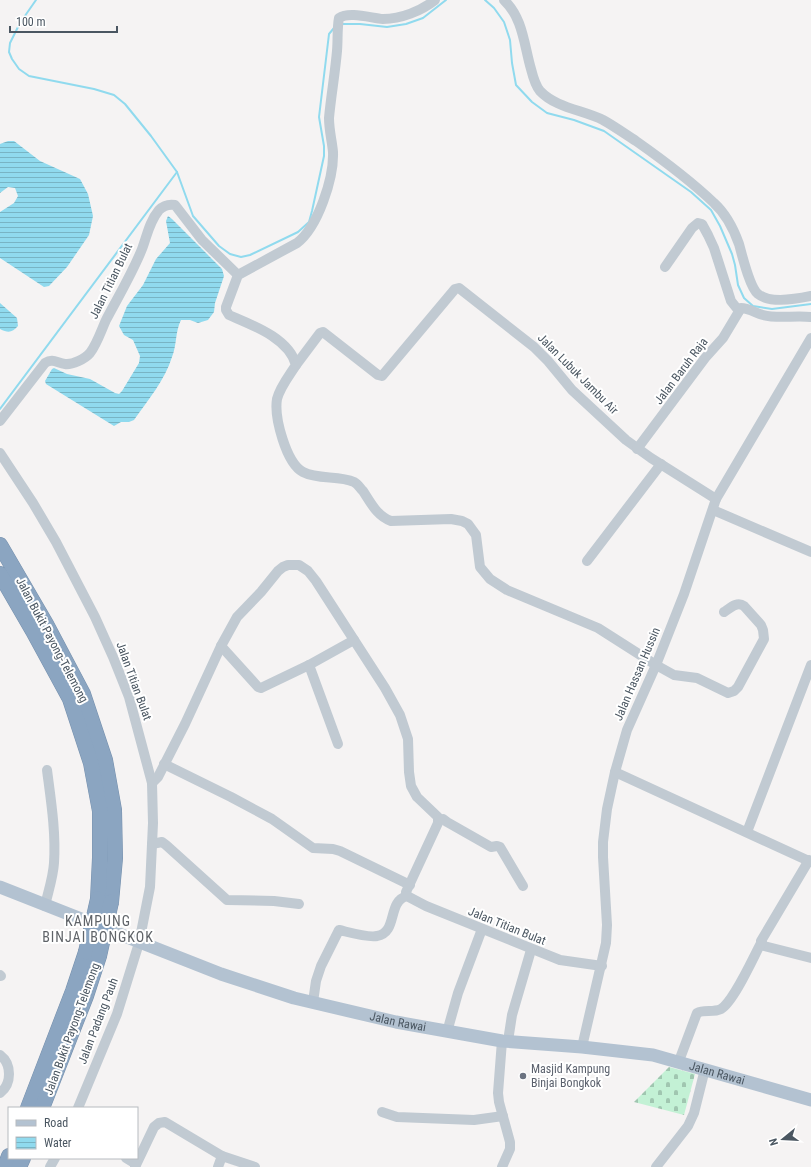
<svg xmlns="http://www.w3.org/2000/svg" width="811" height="1167" font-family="'Roboto Condensed',sans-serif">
<defs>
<pattern id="cemetery-stones" width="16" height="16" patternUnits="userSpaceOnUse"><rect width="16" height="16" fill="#c3f1d5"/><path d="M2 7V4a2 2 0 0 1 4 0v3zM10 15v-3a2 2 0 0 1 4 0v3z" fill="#a0c6b0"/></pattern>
<pattern id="water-rules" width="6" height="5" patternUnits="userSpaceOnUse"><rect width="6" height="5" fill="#90daee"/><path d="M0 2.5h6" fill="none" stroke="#78b4c4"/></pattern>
</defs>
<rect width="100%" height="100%" fill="#f5f3f3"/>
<!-- cemetery -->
<path fill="url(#cemetery-stones)" d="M669 1067 695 1074 684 1115 634 1102Z"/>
<!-- water -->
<g fill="url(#water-rules)">
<path d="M8 141H14L40 161 80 179 88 194 93 216 89 235 67 267 49 286 44 287 0 258V212L14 203 18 196 15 188 8 187 0 193V144Z"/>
<path d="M168 216 172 219 222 269 224 276 215 303 214 312 208 320 198 323 190 320H181C175 332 177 345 172 357 165 380 148 400 134 420L129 422H121L114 426 46 384 45 381 52 369 54 368 67 374 90 379 115 393 119 394 122 391 139 363 140 356 133 340 124 335 119 326 127 306 143 285 156 259 170 243 166 221Z"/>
<path d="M0 303 17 318 18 326C12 333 8 333 0 329Z"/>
</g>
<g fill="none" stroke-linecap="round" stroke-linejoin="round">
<!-- stream -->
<g stroke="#90daee" stroke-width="2">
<path d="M36 0 20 23 10 43 9 52 12 59 19 69 29 76 94 89 114 95 125 104 151 136 177 172 193 216 219 246 230 254 241 257 250 255 298 232 309 222 312 211 324 156V146L319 117 329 34 334 28"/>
<path d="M485 0 494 8 504 22 510 40 512 63 516 85 532 102 547 113 574 120 604 131 691 192 711 210 720 226 732 254 735 265 738 285 744 298 753 306 772 309 811 304"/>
<path d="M341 24H360L387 27 406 24 423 18 446 0"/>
<path d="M0 409 177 172"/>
</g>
<defs>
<g id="highway">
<path d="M0 545 46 624 83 694 105 760 114 810 115 858 111 902"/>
<path d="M0 574 33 631 70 699 91 763 100 811V858L98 899"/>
<path d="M28 1108 73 991 86 952"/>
<path d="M42 1108 86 996 99 956"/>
<path d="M5 1167 9 1156"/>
<path d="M19 1167 23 1158"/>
</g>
</defs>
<!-- highway casing -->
<use href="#highway" stroke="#7690ad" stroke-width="16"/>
<!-- minor -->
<g stroke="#c1cad2" stroke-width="10">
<path d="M435 0C421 11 401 19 383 19 371 18 349 11 339 18 337 28 338 40 337 51 335 74 331 96 329 118 329 130 332 141 333 152 334 178 318 227 297 243L238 275 226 307V310L229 315C252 325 289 338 296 365 289 376 280 387 277 399 274 417 286 463 303 472 318 480 339 475 354 482 358 484 360 488 363 491 371 503 377 516 391 521L451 519 462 521 468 524 476 535 480 567 490 579 507 590 598 628 656 665 674 675 697 678 728 693 734 691 738 687 764 639 763 630 761 625 744 606C737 601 730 608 724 612"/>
<path d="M504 0C523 18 524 45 531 69 533 77 535 85 540 91 556 108 583 110 603 120 614 126 625 134 636 141 663 160 690 180 714 203 725 213 734 230 739 244 742 255 750 288 758 294 770 304 797 299 811 296"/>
<path d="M665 267 692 228 698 223 702 224 708 235 714 248 731 301 739 311"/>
<path d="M296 365 320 333 323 332 378 375 382 376 455 289 459 288 534 347 548 361 572 390 626 440 651 458 716 499"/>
<path d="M0 421 45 363C53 358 57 363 65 364 72 365 85 359 90 353 97 344 101 331 106 320 118 297 132 274 142 249 147 236 149 222 159 210 163 206 169 204 175 205L202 240 238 275"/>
<path d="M637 449 705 358 723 338 741 308C748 308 756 313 763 315 778 319 795 315 811 317"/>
<path d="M0 453 33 503 56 542 95 617 113 657 129 697 152 783 153 823 150 887 139 943 117 1014 78 1108"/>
<path d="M713 510 811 552"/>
<path d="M587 561 661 464"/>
<path d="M221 646 258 687 261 688 309 665 354 640"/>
<path d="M309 665 338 744"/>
<path d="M164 764 231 797 272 819 313 848 333 849 340 851 410 885"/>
<path d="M615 772 811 862"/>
<path d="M152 783 158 777 185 724 221 646 237 617 261 592 278 571 283 567 288 565H299L308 571 316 581 385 688 400 715 408 739 409 772 411 786 417 797 438 817V823L406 892 407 896"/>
<path d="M439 820 443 819 447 822 491 847 497 846 500 847 523 886"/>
<path d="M747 832 811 665"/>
<path d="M152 844 162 842 166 845 227 900 274 901 299 904"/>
<path d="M809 860 761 941 764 946 811 958"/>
<path d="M407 896 426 906 560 960 602 966"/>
<path d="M45 906C48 892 53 878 54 863 56 832 51 801 47 770"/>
<path d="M0 975 1 976"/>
<path d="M313 1002 316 981 321 966 339 930C348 932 368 938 377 936 398 933 387 901 407 896"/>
<path d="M447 1032 458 993 482 929"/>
<path d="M502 1041 498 1093 499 1102 510 1142V1149L502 1167"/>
<path d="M508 1041 512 1015 531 950"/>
<path d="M582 1047 606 943 607 925 603 857V842L607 809 615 772 627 730 656 665 684 594 716 499 811 338"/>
<path d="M0 1055C12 1064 12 1084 0 1093"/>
<path d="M679 1061 697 1013C704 1009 713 1013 721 1009 734 1001 753 958 761 943"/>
<path d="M382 1112 397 1117 474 1120 503 1116"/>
<path d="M126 1158 136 1164"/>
<path d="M50 1167 55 1158"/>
<path d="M135 1167 154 1127 159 1123 165 1122 222 1156 255 1167"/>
<path d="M218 1167 222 1156"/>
<path d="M656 1167 688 1126 694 1113 705 1069"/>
</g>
<!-- major -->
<path stroke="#b3c2d1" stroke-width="13" id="s1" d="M0 887 221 974 294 998 396 1022 502 1041 582 1047 653 1055 811 1100"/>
<!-- highway -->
<use href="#highway" stroke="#8ba5c1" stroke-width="15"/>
<defs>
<g id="highway-bridge">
<path d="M86 952 98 899"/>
<path d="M99 956 111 902"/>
</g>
</defs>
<!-- highway-bridge casing -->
<use href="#highway-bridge" stroke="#7690ad" stroke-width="16" stroke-linecap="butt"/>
<!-- highway-bridge -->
<use href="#highway-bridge" stroke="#8ba5c1" stroke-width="15"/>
</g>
<!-- markers -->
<circle fill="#6b7280" stroke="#fff" stroke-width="1.5" cx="523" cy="1076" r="4"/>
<g text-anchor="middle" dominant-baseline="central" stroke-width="4" stroke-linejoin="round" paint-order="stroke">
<!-- street labels -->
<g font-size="12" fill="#4a5661" stroke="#fff">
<text transform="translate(111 281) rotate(-64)">Jalan Titian Bulat</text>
<text transform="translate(681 371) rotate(-53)">Jalan Baruh Raja</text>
<text transform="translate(578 374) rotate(45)">Jalan Lubuk Jambu Air</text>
<text transform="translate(52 640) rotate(62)">Jalan Bukit Payong-Telemong</text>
<text transform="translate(637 674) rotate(-67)">Jalan Hassan Hussin</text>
<text transform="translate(134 681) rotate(70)">Jalan Titian Bulat</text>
<text transform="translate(507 926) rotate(22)">Jalan Titian Bulat</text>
<text transform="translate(98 1021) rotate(-69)">Jalan Padang Pauh</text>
<text stroke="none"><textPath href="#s1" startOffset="421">Jalan Rawai</textPath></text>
<text transform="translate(72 1029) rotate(-70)">Jalan Bukit Payong-Telemong</text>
<text stroke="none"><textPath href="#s1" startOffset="745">Jalan Rawai</textPath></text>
</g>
<!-- worship labels -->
<g font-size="12" fill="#5b616d" stroke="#fff" text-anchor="start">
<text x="531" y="1069">Masjid Kampung<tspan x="531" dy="14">Binjai Bongkok</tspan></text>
</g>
<!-- quarter labels -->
<g font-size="14" letter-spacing="1" fill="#5f6368" stroke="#fff">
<text x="98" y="921">KAMPUNG<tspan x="98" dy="16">BINJAI BONGKOK</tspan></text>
</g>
</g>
<!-- legend -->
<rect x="8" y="1107" width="130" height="52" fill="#ffffff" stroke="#b7bbc0"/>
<rect x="16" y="1120" width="20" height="6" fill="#b3c2d1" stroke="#b7bbc0"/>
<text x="44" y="1127" font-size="12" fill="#4a5661">Road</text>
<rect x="16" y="1137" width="20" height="12" fill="url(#water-rules)" stroke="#b7bbc0"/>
<text x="44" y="1147" font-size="12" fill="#4a5661">Water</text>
<!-- north arrow -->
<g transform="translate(783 1139) rotate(252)" stroke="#ffffff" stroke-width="3" paint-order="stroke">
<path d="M0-3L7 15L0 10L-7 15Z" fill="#4a5661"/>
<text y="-6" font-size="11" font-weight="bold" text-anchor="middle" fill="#4a5661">N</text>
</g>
<!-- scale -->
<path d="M10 26v6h107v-6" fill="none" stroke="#4a5661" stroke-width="2"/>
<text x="16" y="26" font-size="12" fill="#4a5661" stroke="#ffffff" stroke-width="3" paint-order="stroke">100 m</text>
</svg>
